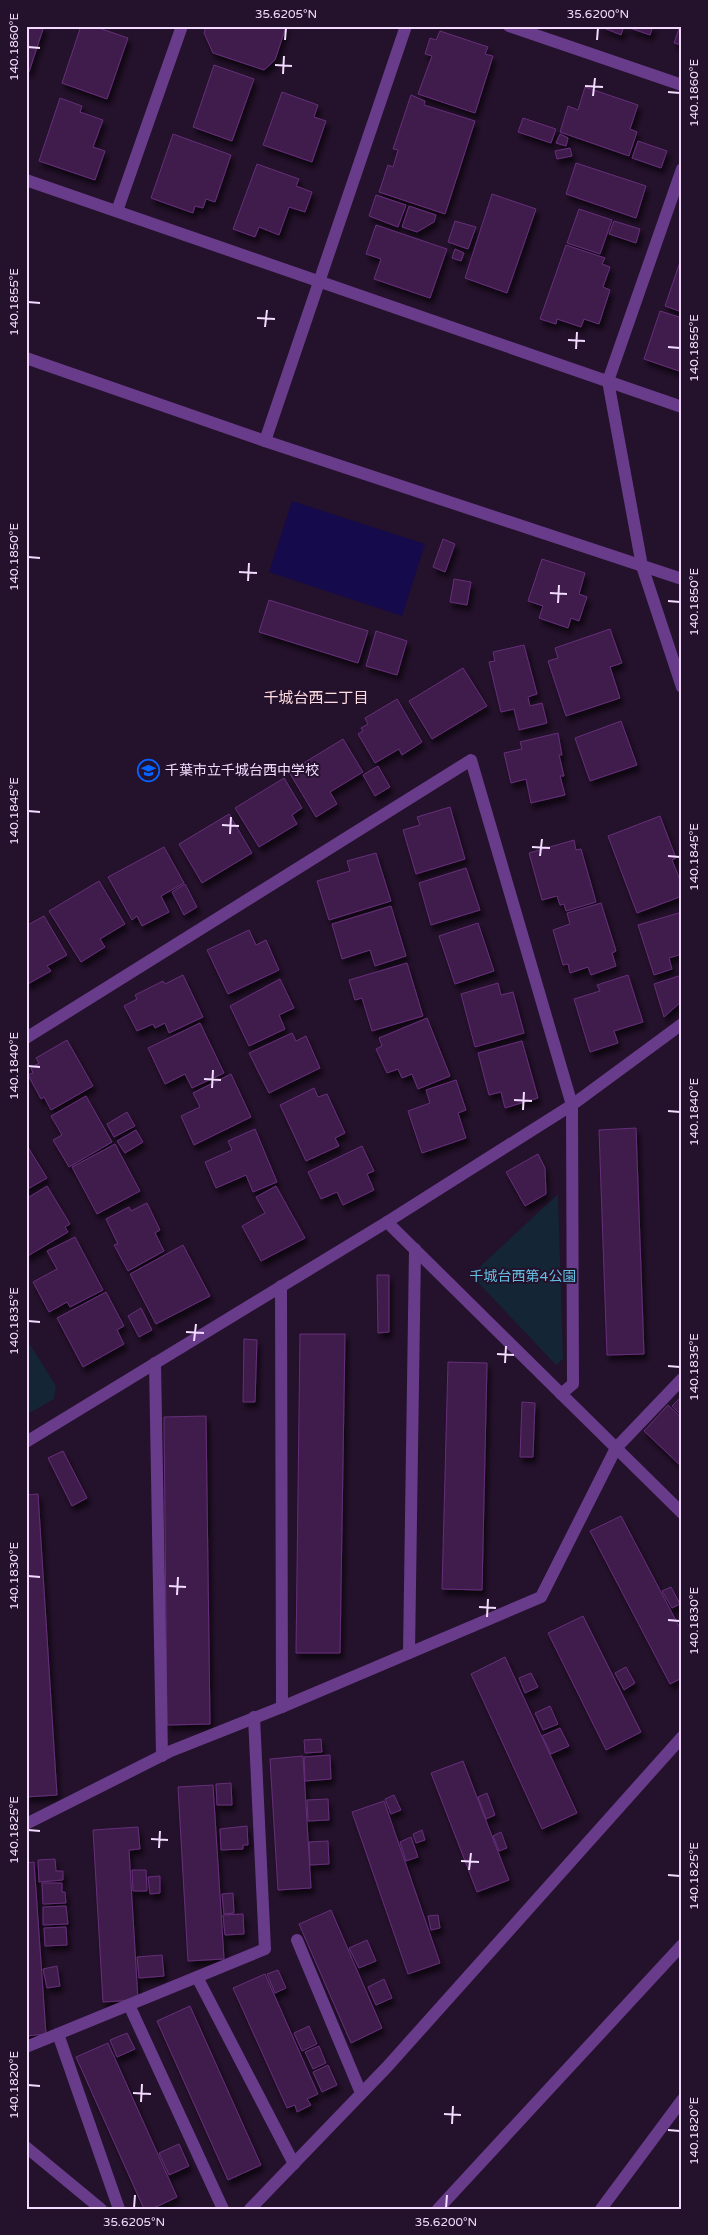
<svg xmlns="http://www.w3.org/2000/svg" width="708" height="2235" font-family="'Varela Round','Noto Sans JP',sans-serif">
<defs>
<filter id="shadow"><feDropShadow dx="3" dy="5.5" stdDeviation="2.5" flood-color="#0009"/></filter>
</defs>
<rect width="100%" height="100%" fill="#24112b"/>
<!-- green -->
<g fill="#142536">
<path d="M558 1194 563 1359 556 1365 471 1275Z"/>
<path d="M26 1338 56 1386 54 1399 26 1415Z"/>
</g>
<!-- water -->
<path fill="#150a4b" d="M292 501 425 544 402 616 269 572Z"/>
<!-- building -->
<g fill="#401d4d" stroke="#652f79" filter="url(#shadow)">
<path d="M26 26H44L29 72 26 71Z"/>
<path d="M81 26H93L128 38 107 99 62 83Z"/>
<path d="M206 26H286V27L275 60 264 70 213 53 204 33Z"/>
<path d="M599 26H653L650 35 624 26 621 35Z"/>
<path d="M680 26H682V45L674 43Z"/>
<path d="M440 31 488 47 485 54 493 56 475 113 418 94 432 56 425 54 430 38 436 40Z"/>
<path d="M214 65 254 79 232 141 193 127Z"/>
<path d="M585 87 638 105 630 129 637 132 629 156 560 132 568 106 578 110Z"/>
<path d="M282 92 318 105 314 117 326 121 312 162 263 145Z"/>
<path d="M411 95 425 101 424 105 475 121 445 214 379 192 388 165 393 167 398 150 393 149Z"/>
<path d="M60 98 82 106 80 112 103 120 93 147 105 151 95 180 39 161Z"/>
<path d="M523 118 556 129 551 143 518 132Z"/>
<path d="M173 134 231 155 215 202 206 199 203 208 195 206 193 213 151 198Z"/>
<path d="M560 134 568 138 566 146 556 143Z"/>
<path d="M638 141 667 151 661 168 632 158Z"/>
<path d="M570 148 572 156 557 159 555 151Z"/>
<path d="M576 163 646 186 636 218 566 194Z"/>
<path d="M257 164 299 179 296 186 312 192 305 212 289 207 279 235 259 227 255 237 233 229Z"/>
<path d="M492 194 536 209 507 293 465 278Z"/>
<path d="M376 195 406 205 398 227 369 216Z"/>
<path d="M409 206 436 215 434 222 417 232 402 227Z"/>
<path d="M579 209 612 220 600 254 567 243Z"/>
<path d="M455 221 476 227 468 249 448 242Z"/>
<path d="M614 221 640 229 636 243 609 234Z"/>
<path d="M376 225 447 249 430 298 374 279 381 259 366 254Z"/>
<path d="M566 245 605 258 602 264 610 267 603 287 610 290 599 324 584 319 581 327 557 319 556 324 540 319Z"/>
<path d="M455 249 464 253 461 261 452 258Z"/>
<path d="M682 256V312L665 306Z"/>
<path d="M660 311 682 318V372L644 359Z"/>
<path d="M443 539 455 544 445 572 433 567Z"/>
<path d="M542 559 585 573 579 594 587 597 579 621 571 618 568 628 539 618 543 606 528 601Z"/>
<path d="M454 579 471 582 467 605 450 602Z"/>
<path d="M269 600 368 631 358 663 259 632Z"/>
<path d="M610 629 622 663 610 667 620 698 566 716 548 661 558 658 555 648Z"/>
<path d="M376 631 407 641 397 675 366 666Z"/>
<path d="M524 645 537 694 528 697 530 706 542 703 547 723 519 730 514 709 501 712 489 662 495 661 493 652Z"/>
<path d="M463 668 487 706 432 739 409 701Z"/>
<path d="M397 699 422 742 402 755 399 749 375 763 358 734 363 731 361 728 368 724 365 718Z"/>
<path d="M621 721 637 765 590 781 575 738Z"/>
<path d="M558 733 562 755H559L564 776H560L565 795 531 803 526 779 511 783 504 753 522 749 520 742Z"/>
<path d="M343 739 363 772 330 792 337 804 316 817 289 772Z"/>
<path d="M378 766 390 787 375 796 363 775Z"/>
<path d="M284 778 302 808 292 815 297 824 259 847 235 808Z"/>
<path d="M450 807 465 859 416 874 403 830 420 825 417 817Z"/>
<path d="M229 814 252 853 202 883 179 844Z"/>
<path d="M660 816 676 858 672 860 682 885V896L637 913 608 836Z"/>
<path d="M574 840 576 850 581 849 596 902 566 911 564 904 560 905 557 896 542 900 529 853Z"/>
<path d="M164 847 184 883 161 896 169 912 142 926 137 916 132 920 108 877Z"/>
<path d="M376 853 391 901 329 920 317 881 350 871 347 861Z"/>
<path d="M466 868 480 910 431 925 419 883Z"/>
<path d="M99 881 125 924 100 939 105 947 81 962 49 911Z"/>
<path d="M185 884 197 907 184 915 172 892Z"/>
<path d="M601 903 616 951 612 953 616 966 591 975 588 967 570 973 568 964 563 965 553 930 570 924 567 913Z"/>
<path d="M391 906 406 956 375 966 370 950 342 959 332 924Z"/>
<path d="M682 912V954L669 958 672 969 654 975 638 925Z"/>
<path d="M44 916 67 955 47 966 51 971 26 985V926Z"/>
<path d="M478 923 494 971 455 984 439 936Z"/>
<path d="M249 930 256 945 266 940 279 970 228 994 207 950Z"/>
<path d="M407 963 423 1016 372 1031 362 998 355 1000 349 980Z"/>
<path d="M183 975 203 1017 169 1033 165 1023 155 1028 153 1024 137 1031 124 1006 137 999 135 995 163 981 165 984Z"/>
<path d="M628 975 643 1022 614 1031 618 1043 590 1052 574 999 600 991 597 985Z"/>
<path d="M682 975V1001L664 1017 654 984Z"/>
<path d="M280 979 294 1008 279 1015 285 1029 249 1046 230 1006Z"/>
<path d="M498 983 501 995 513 992 524 1033 475 1047 461 994Z"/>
<path d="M427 1018 450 1076 418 1089 412 1074 402 1078 398 1069 387 1073 376 1049 382 1046 379 1038Z"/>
<path d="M200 1023 224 1073 192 1088 185 1074 165 1084 148 1048Z"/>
<path d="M292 1033 296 1041 306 1036 320 1068 269 1093 249 1053Z"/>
<path d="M67 1040 93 1086 51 1110 44 1097 41 1099 28 1075 33 1073 31 1068 39 1063 36 1058Z"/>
<path d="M522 1041 538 1098 505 1108 501 1092 489 1095 478 1053Z"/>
<path d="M231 1074 251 1117 194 1145 181 1116 200 1107 193 1093Z"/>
<path d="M456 1080 466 1110 458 1113 466 1138 422 1153 408 1111 430 1103 426 1090Z"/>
<path d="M314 1088 318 1097 327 1094 345 1133 335 1138 339 1146 306 1161 280 1105Z"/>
<path d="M86 1096 112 1142 69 1167 53 1140 62 1135 51 1116Z"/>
<path d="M127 1112 135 1126 114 1137 107 1124Z"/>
<path d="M636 1128 644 1354 607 1355 599 1130Z"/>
<path d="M255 1129 277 1182 253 1192 246 1175 216 1188 205 1162 232 1150 228 1141Z"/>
<path d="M136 1130 143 1142 125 1153 117 1141Z"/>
<path d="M26 1144 47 1178 26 1190Z"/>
<path d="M115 1144 140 1191 97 1214 72 1167Z"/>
<path d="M362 1146 374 1171 367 1174 374 1190 343 1205 337 1192 321 1199 308 1172Z"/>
<path d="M538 1154 545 1168 546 1194 525 1206 506 1172Z"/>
<path d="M47 1186 70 1224 65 1227 68 1232 26 1257V1199Z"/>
<path d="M276 1186 305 1238 261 1261 242 1226 265 1213 256 1197Z"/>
<path d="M147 1203 160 1230 155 1233 164 1251 128 1271 114 1245 118 1244 106 1219 129 1207 131 1211Z"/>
<path d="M75 1237 103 1290 70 1307 67 1302 49 1312 33 1282 57 1269 47 1251Z"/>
<path d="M183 1245 210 1296 156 1324 130 1274Z"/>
<path d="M377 1275H389V1332L378 1333Z"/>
<path d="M106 1292 124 1326 117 1330 124 1344 83 1367 57 1318Z"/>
<path d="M141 1308 152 1330 139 1337 128 1316Z"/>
<path d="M300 1334H345L340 1653H296Z"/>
<path d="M244 1339 257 1340 255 1402H243Z"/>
<path d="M448 1362 487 1363 482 1590 442 1589Z"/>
<path d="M682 1396V1416L672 1406Z"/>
<path d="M522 1402 535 1403 533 1457H520Z"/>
<path d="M668 1405 682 1418V1467L644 1431Z"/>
<path d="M206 1416 210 1724 167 1725 164 1417Z"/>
<path d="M63 1451 87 1498 72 1506 48 1458Z"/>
<path d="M38 1494 57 1795 26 1797V1495Z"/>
<path d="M621 1516 682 1632V1678L670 1684 590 1531Z"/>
<path d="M671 1587 680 1604 672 1608 662 1591Z"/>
<path d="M583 1616 641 1732 606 1750 548 1633Z"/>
<path d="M505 1657 577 1813 542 1829 471 1674Z"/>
<path d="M626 1667 635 1683 624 1690 615 1673Z"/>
<path d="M531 1673 538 1687 525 1693 519 1678Z"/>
<path d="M550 1706 558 1724 543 1730 535 1713Z"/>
<path d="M560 1728 569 1746 551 1754 542 1736Z"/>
<path d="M321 1739 322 1752 305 1753 304 1740Z"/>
<path d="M330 1755 331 1779 305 1781 304 1757Z"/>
<path d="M303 1756 311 1888 278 1890 270 1759Z"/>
<path d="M463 1761 509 1880 477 1892 431 1773Z"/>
<path d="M231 1783 232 1805H217L216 1784Z"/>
<path d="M213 1785 224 1959 188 1961 178 1787Z"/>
<path d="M487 1793 495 1815 486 1819 478 1797Z"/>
<path d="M394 1795 401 1810 391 1814 385 1799Z"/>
<path d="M328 1799 329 1820 308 1821 307 1800Z"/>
<path d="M384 1801 440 1963 408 1974 352 1812Z"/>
<path d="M247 1826 248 1845H243V1849L221 1850 220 1829Z"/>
<path d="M138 1827 140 1849 129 1850 138 2000 103 2002 93 1830Z"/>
<path d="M422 1830 425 1840 416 1843 413 1834Z"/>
<path d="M501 1832 507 1848 499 1851 493 1836Z"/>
<path d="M411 1837 418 1857 406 1861 400 1842Z"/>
<path d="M328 1841 329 1864 310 1865 309 1842Z"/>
<path d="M55 1859 56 1871H63V1880L39 1882 38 1860Z"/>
<path d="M34 1862 46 2034 26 2036V1863Z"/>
<path d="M132 1870H146L147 1891H133Z"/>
<path d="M160 1876V1893L150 1894 148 1877Z"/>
<path d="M42 1883H62V1892H65L66 1903 43 1904Z"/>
<path d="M233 1893 234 1913 224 1914 222 1894Z"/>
<path d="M66 1906 68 1924 43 1925V1907Z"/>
<path d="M331 1910 382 2028 351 2043 299 1924Z"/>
<path d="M243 1914 244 1934 225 1935 223 1915Z"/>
<path d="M438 1915 440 1928 431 1930 428 1916Z"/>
<path d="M66 1927 67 1945 45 1946 44 1928Z"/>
<path d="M367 1940 376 1961 359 1968 349 1948Z"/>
<path d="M162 1955 164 1976 139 1978 137 1957Z"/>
<path d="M57 1966 60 1986 47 1988 43 1969Z"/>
<path d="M278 1970 286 1988 275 1993 267 1974Z"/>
<path d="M265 1974 318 2094 307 2099 311 2105 297 2112 295 2105 287 2108 233 1988Z"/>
<path d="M384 1979 392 1998 376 2005 368 1987Z"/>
<path d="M190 2006 261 2165 228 2180 157 2021Z"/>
<path d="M309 2026 317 2044 302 2051 294 2033Z"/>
<path d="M127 2033 135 2049 117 2057 110 2040Z"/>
<path d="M108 2043 177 2197 152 2209H144L76 2057Z"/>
<path d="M319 2046 326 2063 313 2069 305 2052Z"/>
<path d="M328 2065 337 2085 322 2092 313 2072Z"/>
<path d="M179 2144 189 2166 169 2175 159 2153Z"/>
</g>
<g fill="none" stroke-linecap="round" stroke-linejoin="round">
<!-- minor -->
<g stroke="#683c8b" stroke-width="12">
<path d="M509 26 682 85"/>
<path d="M682 169 608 381 642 566 682 687"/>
<path d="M26 180 682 407"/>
<path d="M117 211 182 26"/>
<path d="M26 358 265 441 682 579"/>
<path d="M265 441 406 26"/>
<path d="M26 1038 471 760 572 1105 573 1384 561 1394"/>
<path d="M387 1222 682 1513"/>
<path d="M281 1286 282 1707"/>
<path d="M155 1363 162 1756"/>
<path d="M26 1442 387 1222 572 1105 682 1024"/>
<path d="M409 1653 415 1249"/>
<path d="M26 1824 171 1751 282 1707 541 1597 616 1448 682 1379"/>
<path d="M297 1940 361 2093"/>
<path d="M197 1977 294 2164"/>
<path d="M129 2005 223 2209"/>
<path d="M58 2034 119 2209"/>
<path d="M26 2047 265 1949 254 1717"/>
<path d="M26 2147 101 2209"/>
<path d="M250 2209 387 2067 682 1737"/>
<path d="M438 2209 682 1945"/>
<path d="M601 2209 682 2100"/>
</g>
</g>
<!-- ticks -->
<path fill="none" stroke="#f2dbff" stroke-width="2" d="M285 40 286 28M597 40 598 28M28 47 40 48M275 65 292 66M283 74 284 56M585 86 603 87M668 92 680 93M593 96 595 78M28 302 40 303M257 318 275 319M265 327 267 310M568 340 585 341M668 347 680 348M576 349 577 332M28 557 40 558M239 572 257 573M248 581 249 563M550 593 567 594M668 601 680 602M558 603 559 585M28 811 40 812M222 825 239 826M230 834 231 817M532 847 550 848M540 856 542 839M668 856 680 857M28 1066 40 1067M204 1079 221 1080M212 1088 213 1070M514 1100 532 1101M523 1110 524 1092M668 1111 680 1112M28 1321 40 1322M186 1332 204 1333M194 1341 196 1324M497 1354 514 1355M505 1363 506 1346M668 1366 680 1367M28 1576 40 1577M169 1586 186 1587M177 1595 178 1577M479 1607 496 1608M487 1617 488 1599M668 1620 680 1621M28 1830 40 1831M151 1839 168 1840M159 1848 160 1831M461 1861 479 1862M469 1870 471 1853M668 1875 680 1876M28 2085 40 2086M133 2093 151 2094M141 2102 142 2084M444 2114 461 2115M452 2124 453 2106M668 2130 680 2131M134 2208 135 2195M446 2208 447 2195"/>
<!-- icons -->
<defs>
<symbol id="school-ring" viewBox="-11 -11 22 22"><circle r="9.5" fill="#24112b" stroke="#0763ff" stroke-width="1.5"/><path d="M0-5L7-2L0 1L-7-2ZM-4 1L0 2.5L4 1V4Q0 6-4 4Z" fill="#0763ff"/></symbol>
</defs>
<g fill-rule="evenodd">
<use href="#school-ring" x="136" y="758" width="25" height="25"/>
</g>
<g text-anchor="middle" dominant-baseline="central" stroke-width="4" stroke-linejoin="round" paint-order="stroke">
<!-- poi labels -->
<g font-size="14" fill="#f2dbff" stroke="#24112b" text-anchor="start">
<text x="165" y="770">千葉市立千城台西中学校</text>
</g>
<!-- park labels -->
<g font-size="14" fill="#64bfe2" stroke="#24112b">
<text x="523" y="1276">千城台西第4公園</text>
</g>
<!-- neighbourhood labels -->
<g font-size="15" fill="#ffdde1" stroke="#24112b">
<text x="316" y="698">千城台西二丁目</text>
</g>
</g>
<!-- border -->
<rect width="708" height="2235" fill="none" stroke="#24112b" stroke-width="55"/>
<rect x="28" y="28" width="652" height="2180" fill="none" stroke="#f2dbff" stroke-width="2"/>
<g font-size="12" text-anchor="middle" fill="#f2dbff">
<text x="286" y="18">35.6205°N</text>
<text x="598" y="18">35.6200°N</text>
<text transform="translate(14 47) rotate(-90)" y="4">140.1860°E</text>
<text transform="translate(694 93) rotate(-90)" y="4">140.1860°E</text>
<text transform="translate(14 302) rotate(-90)" y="4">140.1855°E</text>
<text transform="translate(694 348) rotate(-90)" y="4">140.1855°E</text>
<text transform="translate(14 557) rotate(-90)" y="4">140.1850°E</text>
<text transform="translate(694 602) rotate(-90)" y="4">140.1850°E</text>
<text transform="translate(14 811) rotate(-90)" y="4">140.1845°E</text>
<text transform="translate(694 857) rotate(-90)" y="4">140.1845°E</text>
<text transform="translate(14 1066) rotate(-90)" y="4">140.1840°E</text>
<text transform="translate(694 1112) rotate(-90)" y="4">140.1840°E</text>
<text transform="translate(14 1321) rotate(-90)" y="4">140.1835°E</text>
<text transform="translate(694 1367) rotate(-90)" y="4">140.1835°E</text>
<text transform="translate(14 1576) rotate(-90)" y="4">140.1830°E</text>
<text transform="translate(694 1621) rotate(-90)" y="4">140.1830°E</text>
<text transform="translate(14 1830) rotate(-90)" y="4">140.1825°E</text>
<text transform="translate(694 1876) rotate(-90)" y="4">140.1825°E</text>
<text transform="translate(14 2085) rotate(-90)" y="4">140.1820°E</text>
<text transform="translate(694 2131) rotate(-90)" y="4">140.1820°E</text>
<text x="134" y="2226">35.6205°N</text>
<text x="446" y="2226">35.6200°N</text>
</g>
</svg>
